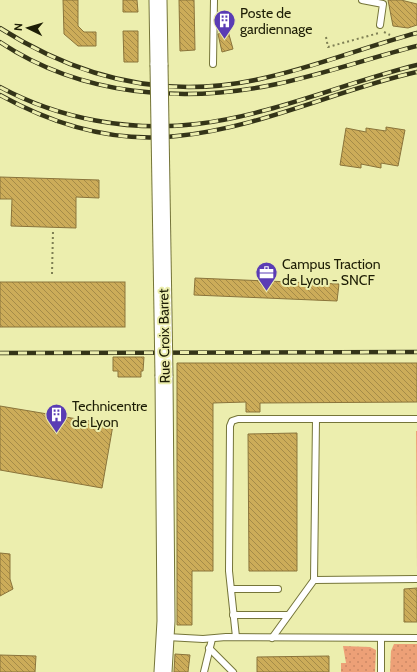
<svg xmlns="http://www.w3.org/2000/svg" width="417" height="672" font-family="Cabin,sans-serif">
<defs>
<pattern id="grass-dots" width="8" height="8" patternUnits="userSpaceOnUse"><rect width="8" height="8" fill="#eda077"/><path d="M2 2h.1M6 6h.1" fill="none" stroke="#cb8965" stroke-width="1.8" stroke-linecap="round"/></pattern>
<pattern id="building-back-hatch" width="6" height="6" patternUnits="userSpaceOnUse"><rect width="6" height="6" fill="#ccac59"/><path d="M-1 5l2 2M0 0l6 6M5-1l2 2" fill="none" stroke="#a58b48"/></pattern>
</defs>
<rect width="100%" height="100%" fill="#eceeae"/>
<!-- grass -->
<g fill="url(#grass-dots)">
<path d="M416 431H417V571Z"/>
<path d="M394 644H417V672H390L391 651Z"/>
<path d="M343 646 370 647 376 650 375 672H341V663H346Z"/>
</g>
<!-- building -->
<g fill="url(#building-back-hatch)" stroke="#8a743b">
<path d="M63 0H78V26L84 32H96V46H78L64 34Z"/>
<path d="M123 0H137L138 12H123Z"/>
<path d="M179 0H194L195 50 180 51Z"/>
<path d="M388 0H401L417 4V25L408 28 393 26Z"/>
<path d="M123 31H138V62H124Z"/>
<path d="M228 31 233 49 222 52 218 34Z"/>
<path d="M386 127 405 130 398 166 381 163V168L361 164V168L340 165 346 128 366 132V128L386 131Z"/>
<path d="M0 177 99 180V198L76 197V228L11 226 12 199H0Z"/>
<path d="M195 278 339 284 337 301 194 295Z"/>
<rect x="0" y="282" width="125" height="45"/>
<path d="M113 357H144L143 371H141V377H118V371H113Z"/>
<path d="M177 363H417V402L260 403V412H246V402L213 403V571H192V625H177Z"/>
<path d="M0 406 113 425 102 488 0 470Z"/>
<path d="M297 433V571H249L248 434Z"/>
<path d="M0 553 10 554V579L13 589 0 596Z"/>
<path d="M417 588V622H404V589Z"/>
<path d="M175 654 190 655 188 672H174Z"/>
<path d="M0 655 36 656 35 672H0Z"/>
<path d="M329 656V672H257V657Z"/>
</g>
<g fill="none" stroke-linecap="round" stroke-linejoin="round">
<defs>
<g id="lane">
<path d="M362 0 383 4 380 25"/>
<path d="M213 64 214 0"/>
<path d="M314 580 316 419H417"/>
<path d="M231 589H278"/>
<path d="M233 615H288"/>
<path d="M167 637 203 639 226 637 417 638"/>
<path d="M236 637 229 571 230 426 232 421 238 419H316"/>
<path d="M272 638 314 580 417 579"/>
<path d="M209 648 233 672"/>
<path d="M204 672 212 639"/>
<path d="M381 672V638"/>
</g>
<g id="secondary">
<path d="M158 0 159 65"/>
<path d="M163 672 166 621 164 376"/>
</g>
</defs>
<!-- lane casing -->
<use href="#lane" stroke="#757539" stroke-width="8"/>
<!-- secondary casing -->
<use href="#secondary" stroke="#757539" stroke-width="19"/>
<!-- path -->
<g stroke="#7e7f54" stroke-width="2" stroke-dasharray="2 3" stroke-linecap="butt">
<path d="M384 32 390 35"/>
<path d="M326 37 328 47 379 33"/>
<path d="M52 274 53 231"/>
</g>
<!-- lane -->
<use href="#lane" stroke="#fff" stroke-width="6"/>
<!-- secondary -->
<use href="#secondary" stroke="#fff" stroke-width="17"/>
<defs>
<g id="rail">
<path d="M0 28C80 79 166 100 260 79 313 68 364 47 417 33"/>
<path d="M0 42C81 96 183 104 277 84 324 74 370 58 417 46"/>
<path d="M0 87C59 119 130 132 197 124 272 115 344 83 417 65"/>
<path d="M0 95C54 125 114 143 177 136 260 128 336 90 417 72"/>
<path d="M0 353 417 352"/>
</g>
</defs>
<!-- rail casing -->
<use href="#rail" stroke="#343418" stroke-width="4.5"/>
<!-- rail -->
<use href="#rail" stroke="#eceeae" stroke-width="3" stroke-dasharray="9" stroke-linecap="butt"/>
<defs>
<path id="secondary-bridge" d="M159 65 164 376"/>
</defs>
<!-- secondary-bridge casing -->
<use href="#secondary-bridge" stroke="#757539" stroke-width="19" stroke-linecap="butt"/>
<!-- secondary-bridge -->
<use href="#secondary-bridge" stroke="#fff" stroke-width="17"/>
</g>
<!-- icons -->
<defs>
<symbol id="building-pin" viewBox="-11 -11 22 30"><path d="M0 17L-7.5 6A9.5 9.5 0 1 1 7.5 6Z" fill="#5a3cb4" stroke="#eceeae"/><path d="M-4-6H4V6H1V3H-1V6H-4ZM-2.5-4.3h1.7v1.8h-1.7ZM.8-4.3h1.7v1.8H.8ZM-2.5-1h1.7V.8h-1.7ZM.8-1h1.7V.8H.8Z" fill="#fff"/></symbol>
<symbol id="office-pin" viewBox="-11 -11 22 30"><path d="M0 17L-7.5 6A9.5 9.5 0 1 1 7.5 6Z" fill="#5a3cb4" stroke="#eceeae"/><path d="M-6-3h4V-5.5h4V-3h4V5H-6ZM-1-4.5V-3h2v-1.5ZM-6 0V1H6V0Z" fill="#fff"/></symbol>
</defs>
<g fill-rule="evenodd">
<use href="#building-pin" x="212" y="8" width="25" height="34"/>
<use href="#office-pin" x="254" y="260" width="25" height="34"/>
<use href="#building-pin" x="44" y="402" width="25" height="34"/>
</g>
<g text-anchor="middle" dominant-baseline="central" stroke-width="4" stroke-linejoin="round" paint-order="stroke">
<!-- poi labels -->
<g font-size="14" fill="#1d1d05" stroke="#eceeae" text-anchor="start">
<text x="240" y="13">Poste de<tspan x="240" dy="16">gardiennage</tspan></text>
<text x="282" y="264">Campus Traction<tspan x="282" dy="16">de Lyon - SNCF</tspan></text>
<text x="72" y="406">Technicentre<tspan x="72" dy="16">de Lyon</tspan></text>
</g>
<!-- street labels -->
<g font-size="14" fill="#1d1d05" stroke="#eceeae">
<text transform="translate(164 336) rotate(-91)">Rue Croix Barret</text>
</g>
</g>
<!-- north arrow -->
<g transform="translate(28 28) rotate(275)" stroke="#eceeae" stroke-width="3" paint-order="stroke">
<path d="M0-3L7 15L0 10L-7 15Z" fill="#1d1d05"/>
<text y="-6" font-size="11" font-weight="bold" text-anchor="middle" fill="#1d1d05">N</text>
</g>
</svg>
